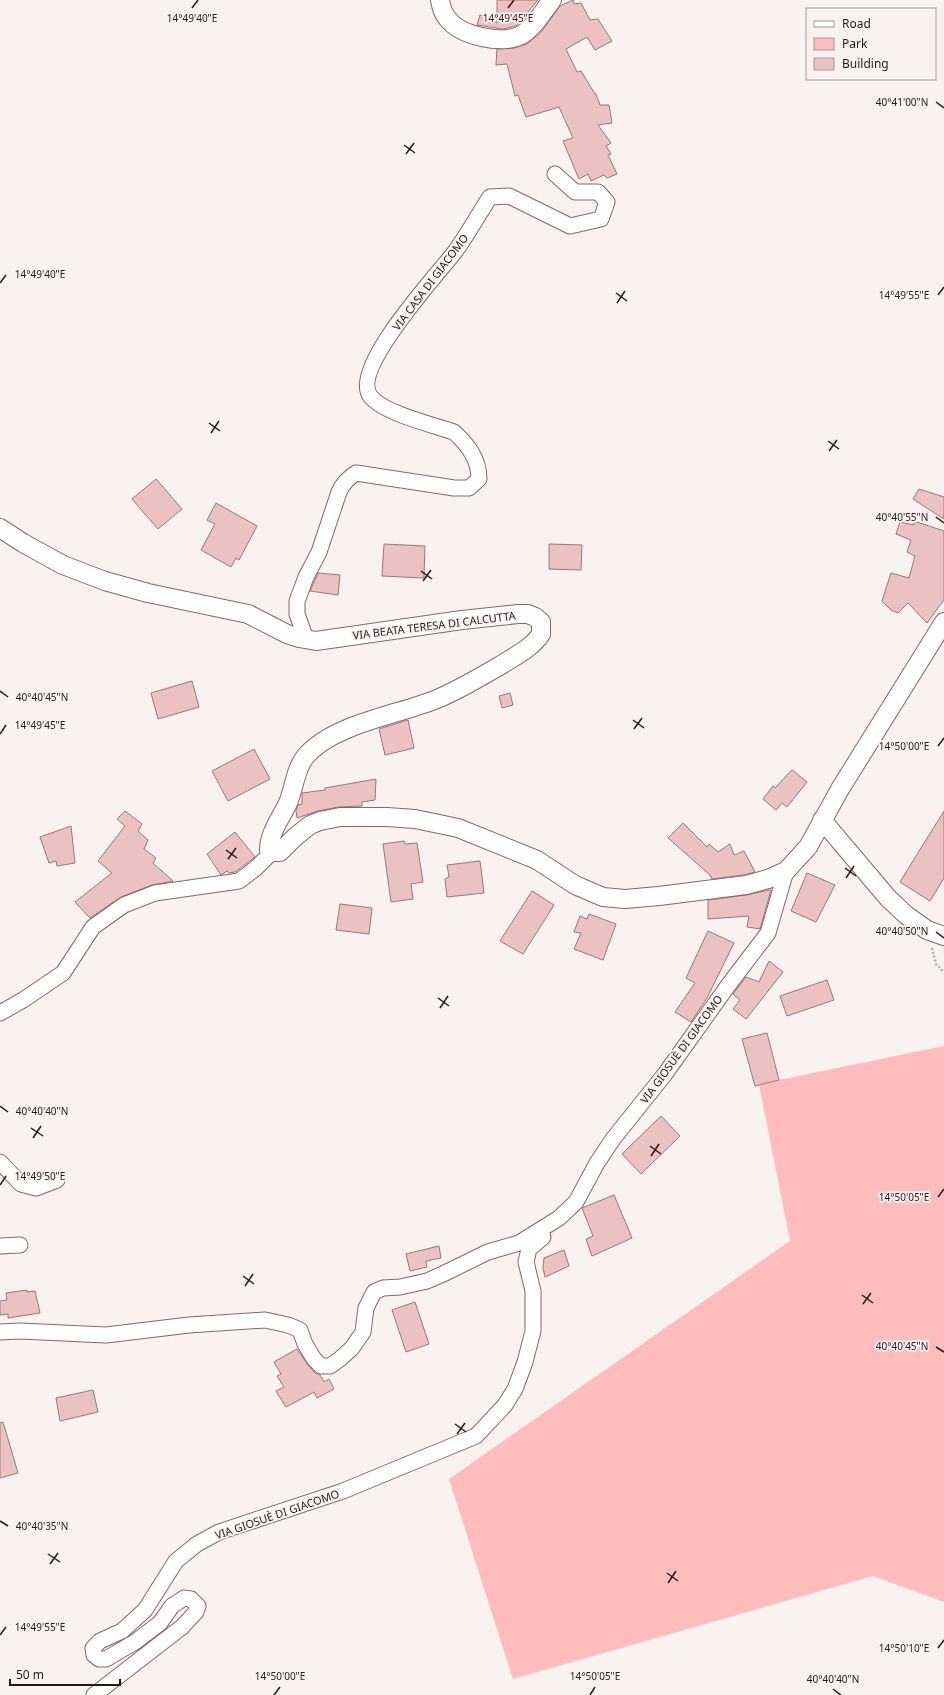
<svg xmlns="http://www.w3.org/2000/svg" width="944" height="1695" font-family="'Noto Sans',sans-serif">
<rect width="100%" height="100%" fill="#faf1f1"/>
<!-- green -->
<path fill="#ffbcbd" d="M944 1046V1602L873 1576 513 1679 449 1479 790 1241 759 1084Z"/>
<!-- building -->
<g fill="#ecc1c1" stroke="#9d7676">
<path d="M497 0H538L516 26 503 29 477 25 480 15 497 23Z"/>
<path d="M573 0 574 4 581 3 590 20 598 19 612 41 595 50 587 37 566 49 577 72 581 71 595 94H596L600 105H609L612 123 598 125 611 143 606 146 611 154 608 155 617 174 607 178 604 175 591 181 588 174 579 179 563 141 573 138 559 107 526 117 518 95 515 96 507 64 496 65 497 49 514 48 527 44 542 31 560 6Z"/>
<path d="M156 479 182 509 158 529 132 499Z"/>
<path d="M919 489 944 497V519L913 499Z"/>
<path d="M216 503 257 526 239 560 236 558 231 567 201 550 215 524 207 520Z"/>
<path d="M914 521 944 531V600L927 623 908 603 898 613 891 610 882 601 891 573 909 578 915 556 907 552 911 540 896 534 900 522 914 525Z"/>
<path d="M384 544 425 546 424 578 382 576Z"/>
<path d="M549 544 582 545 581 570 549 569Z"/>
<path d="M318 573 340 575 338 595 310 591Z"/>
<path d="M192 681 199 707 158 719 151 693Z"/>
<path d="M510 693 513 705 502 708 499 696Z"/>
<path d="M408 720 414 748 385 755 379 729Z"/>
<path d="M254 749 270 779 228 801 212 771Z"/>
<path d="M792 770 807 782 787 807 782 803 776 810 763 799 773 786 775 788Z"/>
<path d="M376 779 375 800 362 802V806L338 807 318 811 297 818 296 810 298 805 302 804V793L325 790V788Z"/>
<path d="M125 811 142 824 138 831 148 840 144 849 156 858 153 863 173 881 152 885 121 897 90 918 75 902 112 873 98 861 125 826 117 819Z"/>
<path d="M944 811V878L930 901 900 882Z"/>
<path d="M683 823 707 847 709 844 718 852 730 844 734 855 744 851 755 872 744 875 712 879 710 875 668 838Z"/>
<path d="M71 826 75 863 57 866 56 861 49 863 40 837Z"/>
<path d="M235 832 255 857 235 872 229 873 227 871 221 875 207 854Z"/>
<path d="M404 841 405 844 417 843 423 882 411 884 413 899 391 902 383 844Z"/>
<path d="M480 861 484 893 447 897 445 879 449 877 447 865Z"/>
<path d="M807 873 835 885 816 922 791 911Z"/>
<path d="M769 890H771L760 929 747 927 749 916 708 919V900L747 895Z"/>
<path d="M532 891 554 905 523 954 500 941Z"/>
<path d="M340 904 372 908 369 934 336 930Z"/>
<path d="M589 914 616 924 603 960 574 949 581 933 574 932 580 916 587 919Z"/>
<path d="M708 931 734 943 707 998 691 1022 675 1012 695 983 686 978Z"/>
<path d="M769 961 783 972 746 1019 733 1009 740 1000 733 994 746 977 759 982Z"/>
<path d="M827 980 834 1000 787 1016 780 996Z"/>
<path d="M767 1033 779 1080 755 1086 742 1039Z"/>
<path d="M661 1116 680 1136 641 1174 622 1154Z"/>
<path d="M614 1195 632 1238 592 1256 586 1239 593 1236 582 1208Z"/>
<path d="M439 1246 441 1258 426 1261 427 1267 410 1271 406 1254Z"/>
<path d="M564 1250 569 1266 545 1277 543 1268 544 1258Z"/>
<path d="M27 1290V1292L35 1291 40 1313 8 1318V1314L0 1315V1301L7 1300 6 1293Z"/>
<path d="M415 1302 429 1344 406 1352 392 1310Z"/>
<path d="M297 1349 308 1365 315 1373 320 1375 324 1382 329 1379 334 1389 317 1398 314 1392 286 1407 276 1391 284 1387 277 1376 281 1374 274 1362Z"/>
<path d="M93 1390 98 1412 60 1421 56 1398Z"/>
<path d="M3 1422 18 1473 0 1478V1423Z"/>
</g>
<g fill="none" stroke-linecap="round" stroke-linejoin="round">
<defs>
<g id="minor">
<path d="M306 639 297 614V601L306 577 319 552 339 492C343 483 348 478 356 473L454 488H469L479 479C479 459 468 445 454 432 433 425 384 413 371 397 348 371 437 275 454 253 467 236 478 215 490 197L509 196 570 226 601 219 607 202 598 192H575L555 174"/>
<path d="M0 1013 23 1000 63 973 93 927 124 905 155 893 239 881 256 868 272 852"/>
<path d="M0 1162 21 1184 36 1188 57 1180"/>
<path d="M0 1246 20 1245"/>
<path d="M0 1332 20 1331 106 1335 189 1325 265 1320 288 1325 300 1330 305 1344 314 1359 321 1366H330L340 1359 352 1348 363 1332 366 1308 374 1292 383 1288 400 1287 427 1281 443 1274 488 1252 519 1243 559 1218 576 1202 597 1163 613 1139 665 1074 727 987 768 933 786 871"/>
<path d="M94 1695 182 1627 196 1612 198 1606 191 1599 184 1598 172 1606 160 1623 135 1642 106 1659H99L94 1655 93 1648 100 1641 122 1631 145 1610 176 1561 197 1544 219 1532 343 1491 476 1436 505 1405 515 1389 525 1362 533 1331V1291L526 1262 529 1249 543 1237"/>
</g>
<g id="tertiary">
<path d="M440 0C441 6 443 13 447 18 460 36 502 45 521 35 534 28 543 11 552 0"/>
<path d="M0 528 23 543 63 565 105 581 148 593 248 614 287 634 299 638 316 641 462 620 518 614H528L535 617 541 622V634C532 648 515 656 501 665 480 677 459 690 437 699 398 715 332 724 305 757 295 770 294 789 288 803 281 818 269 833 269 850L272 852H280L295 837 310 825 320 821 340 817H387L415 819 458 828 537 860 575 885 603 897 625 899 659 896 746 885 768 879 786 871 808 847 840 789 944 622"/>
<path d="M822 820 888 898 906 915 927 930 944 936"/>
</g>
</defs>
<!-- minor casing -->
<use href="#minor" stroke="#8b6566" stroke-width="17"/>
<!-- tertiary casing -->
<use href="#tertiary" stroke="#8b6566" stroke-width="20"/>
<!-- path -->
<path stroke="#b9aeae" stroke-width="2.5" stroke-dasharray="2 2" stroke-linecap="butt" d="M932 948 936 964 944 972"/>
<!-- minor -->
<use href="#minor" stroke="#fff" stroke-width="15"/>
<!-- tertiary -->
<use href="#tertiary" stroke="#fff" stroke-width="18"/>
</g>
<!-- ticks -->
<path fill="none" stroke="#281919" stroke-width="1.5" d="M192 8 198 0M508 8 514 0M936 102 944 108M404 145 415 153M406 154 414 143M0 283 6 275M616 293 627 301M938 295 944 287M617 303 625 291M209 423 220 431M211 433 219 421M828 441 839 449M829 451 837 440M936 517 944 523M421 571 432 579M423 581 431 570M0 691 8 697M633 720 644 728M634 729 642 718M0 734 6 725M938 746 944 738M226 850 237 858M228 859 236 848M845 868 856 876M846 878 854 866M936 932 944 938M438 998 449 1006M440 1008 448 996M0 1106 8 1112M31 1128 43 1136M33 1138 41 1126M650 1146 661 1154M651 1156 659 1144M0 1185 6 1176M938 1197 944 1189M243 1276 254 1284M245 1286 253 1274M862 1295 873 1303M863 1304 871 1293M936 1347 944 1352M455 1424 466 1432M457 1434 465 1423M0 1521 8 1526M48 1554 60 1562M50 1564 58 1553M667 1573 678 1581M668 1583 676 1571M0 1635 6 1627M938 1648 944 1640M833 1689 841 1695M274 1695 280 1687M590 1695 595 1687"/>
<g text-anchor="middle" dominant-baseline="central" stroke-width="3.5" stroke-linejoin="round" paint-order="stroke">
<!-- street labels -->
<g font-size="11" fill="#281919" stroke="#faf1f1">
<text transform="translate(430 282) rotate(-53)">VIA CASA DI GIACOMO</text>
<text transform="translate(434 625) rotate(-7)">VIA BEATA TERESA DI CALCUTTA</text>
<text transform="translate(681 1049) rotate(-54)">VIA GIOSUÈ DI GIACOMO</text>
<text transform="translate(277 1514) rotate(-19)">VIA GIOSUÈ DI GIACOMO</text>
</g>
</g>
<g font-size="10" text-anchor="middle" fill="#281919" stroke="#faf1f1" stroke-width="3.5" stroke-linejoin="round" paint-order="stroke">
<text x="192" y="22">14°49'40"E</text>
<text x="508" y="22">14°49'45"E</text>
<text x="902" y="106">40°41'00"N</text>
<text x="40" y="278">14°49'40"E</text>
<text x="904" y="299">14°49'55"E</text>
<text x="902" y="521">40°40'55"N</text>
<text x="42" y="701">40°40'45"N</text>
<text x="40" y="729">14°49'45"E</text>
<text x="904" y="750">14°50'00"E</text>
<text x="902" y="935">40°40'50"N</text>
<text x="42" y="1115">40°40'40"N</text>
<text x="40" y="1180">14°49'50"E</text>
<text x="904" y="1201">14°50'05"E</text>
<text x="902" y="1350">40°40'45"N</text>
<text x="42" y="1530">40°40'35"N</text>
<text x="40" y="1631">14°49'55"E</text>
<text x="904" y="1652">14°50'10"E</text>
<text x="280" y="1680">14°50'00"E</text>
<text x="595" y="1680">14°50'05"E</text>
<text x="833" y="1683">40°40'40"N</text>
</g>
<!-- legend -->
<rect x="806" y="8" width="130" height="72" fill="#faf1f1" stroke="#a69b9b"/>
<rect x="814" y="21" width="20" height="6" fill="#ffffff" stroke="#a69b9b"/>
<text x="842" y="28" font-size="12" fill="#281919">Road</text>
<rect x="814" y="38" width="20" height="12" fill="#ffbcbd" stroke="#a69b9b"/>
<text x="842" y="48" font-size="12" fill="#281919">Park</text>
<rect x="814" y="58" width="20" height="12" fill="#ecc1c1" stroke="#a69b9b"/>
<text x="842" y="68" font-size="12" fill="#281919">Building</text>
<!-- scale -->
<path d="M10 1679v6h110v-6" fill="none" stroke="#281919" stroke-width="2"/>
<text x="16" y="1679" font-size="12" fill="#281919" stroke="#faf1f1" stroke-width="3" paint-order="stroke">50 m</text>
</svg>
